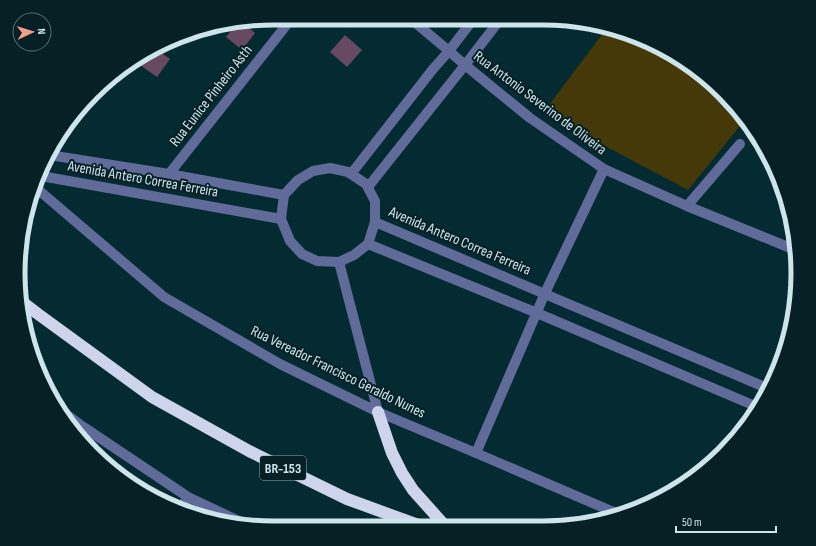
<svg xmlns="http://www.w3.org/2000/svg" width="816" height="546" font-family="'Sofia Sans Condensed',sans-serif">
<rect width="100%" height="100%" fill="#042b32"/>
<!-- green -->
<path fill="#453909" d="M607 28 656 44 723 93 743 122 688 190 543 113Z"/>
<!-- building -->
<g fill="#674961">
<path d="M261 20 254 28 248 22Z"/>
<path d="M243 23 255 33 242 50 226 37 237 24Z"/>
<path d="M345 35 362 50 347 67 330 52Z"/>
<path d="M156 49 170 59 157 77 133 60Z"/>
</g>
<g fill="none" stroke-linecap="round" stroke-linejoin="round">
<!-- minor -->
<g stroke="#606b9a" stroke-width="10">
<path d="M412 20 449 51 465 65 530 118 604 169 687 206 793 249"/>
<path d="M49 155 169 174 284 195"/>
<path d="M169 174 292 18"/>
<path d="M351 174 433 69 449 51 472 21"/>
<path d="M41 176 281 219"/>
<path d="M37 178C44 174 46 168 46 161"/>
<path d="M35 187 164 297 280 364 378 412 476 453 616 513"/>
<path d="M368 187 465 65 499 21"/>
<path d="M284 195 298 180 313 171 330 168 348 172 366 184 375 201V222L368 244"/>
<path d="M687 206 740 144"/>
<path d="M281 219 290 241 302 254 317 261 339 262 354 255 368 244"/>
<path d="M281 219 284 195"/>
<path d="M375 222 767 388"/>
<path d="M368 244 537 313 755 406"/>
<path d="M339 262 378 412"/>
<path d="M58 408 82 426 188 497 243 523"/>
<path d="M476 453 545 293 604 169"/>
<path d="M180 509 188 497"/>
</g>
<!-- highway -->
<g stroke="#cdd4eb" stroke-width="12">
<path d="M21 301 38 314 152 397 249 451 347 499 421 526"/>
<path d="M378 412 392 453 402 473 413 490 446 527"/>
</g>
</g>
<g text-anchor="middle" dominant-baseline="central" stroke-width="4" stroke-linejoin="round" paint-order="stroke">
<!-- shield labels -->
<rect fill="#062025" stroke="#91a9af" stroke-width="1" x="260" y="456" width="46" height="24" rx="3"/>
<g font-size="14" font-weight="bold" fill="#cce4ea">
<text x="283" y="468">BR-153</text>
</g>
<!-- street labels -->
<g font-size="15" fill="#cce4ea" stroke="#062025">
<text transform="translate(211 96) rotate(-52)">Rua Eunice Pinheiro Asth</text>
<text transform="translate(540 103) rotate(37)">Rua Antonio Severino de Oliveira</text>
<text transform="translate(143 179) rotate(10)">Avenida Antero Correa Ferreira</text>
<text transform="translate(460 241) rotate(23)">Avenida Antero Correa Ferreira</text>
<text transform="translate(338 372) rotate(26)">Rua Vereador Francisco Geraldo Nunes</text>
</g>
</g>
<!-- crop -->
<path d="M0 0H816V546H0ZM273 25H543A248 248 0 0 1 791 273V273A248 248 0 0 1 543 521H273A248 248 0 0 1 25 273V273A248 248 0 0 1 273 25Z" fill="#062025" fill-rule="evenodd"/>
<path fill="none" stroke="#cce4ea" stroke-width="5" d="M273 25H543A248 248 0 0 1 791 273V273A248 248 0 0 1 543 521H273A248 248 0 0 1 25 273V273A248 248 0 0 1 273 25Z"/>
<!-- north arrow -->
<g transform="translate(32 32) rotate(86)"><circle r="19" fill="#062025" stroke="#556e74"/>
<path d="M0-3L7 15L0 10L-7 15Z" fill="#f49d8b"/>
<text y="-6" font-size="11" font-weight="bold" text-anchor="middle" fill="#cce4ea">N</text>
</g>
<!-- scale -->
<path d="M676 526v6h100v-6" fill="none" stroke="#cce4ea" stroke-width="2"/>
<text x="682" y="526" font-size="12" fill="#cce4ea" stroke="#062025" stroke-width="3" paint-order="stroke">50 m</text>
</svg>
